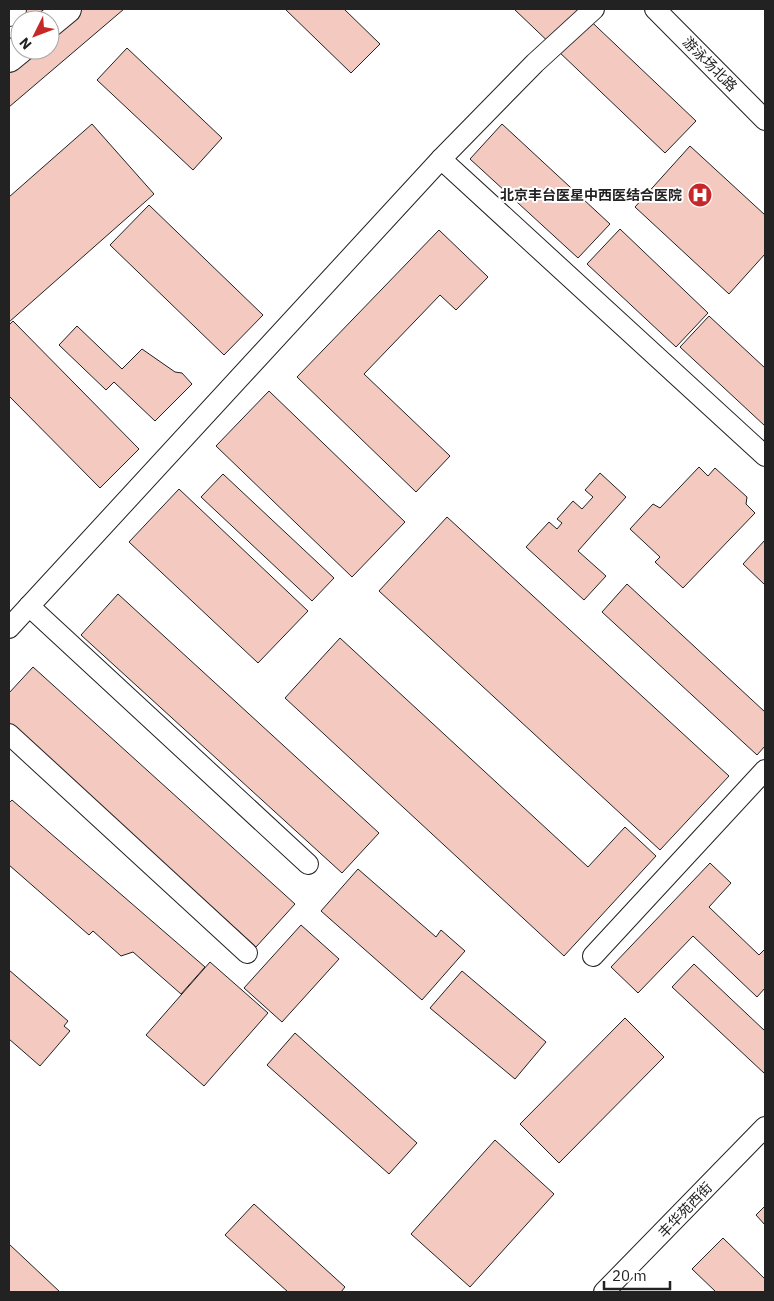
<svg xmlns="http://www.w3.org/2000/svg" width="774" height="1301" font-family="'IBM Plex Sans','Noto Sans SC',sans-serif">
<rect width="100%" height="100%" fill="#fff"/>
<!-- building -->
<g fill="#f3c9c0" stroke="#222">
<path d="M10 9H124L9 107V54L20 50H50V20H21Z"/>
<path d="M285 9H344L380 44 351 73Z"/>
<path d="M514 9H578L696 121 665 153Z"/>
<path d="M127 48 222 138 193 170 97 80Z"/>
<path d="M92 124 154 194 9 322V197Z"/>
<path d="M502 124 610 224 578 258 470 159Z"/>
<path d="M690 146 765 215V254L729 294 635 207Z"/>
<path d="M149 205 263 315 224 355 110 245Z"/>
<path d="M620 229 708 313 676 347 587 264Z"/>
<path d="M439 230 488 277 456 310 440 295 364 374 450 456 416 492 297 377Z"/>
<path d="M709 316 765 368V426L680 347Z"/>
<path d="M13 321 139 449 100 488 9 396V325Z"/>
<path d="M77 326 122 369 142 349 175 372 182 373 192 384 155 421 114 382 106 390 59 345Z"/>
<path d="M269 391 405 522 352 577 216 446Z"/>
<path d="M699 467 708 476 715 468 747 497 746 504 755 513 683 588 655 562 660 557 630 529 653 504 660 508Z"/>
<path d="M600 473 626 497 578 551 606 576 584 600 526 547 549 522 557 529 562 523 557 519 573 501 582 509 593 497 585 490Z"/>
<path d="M223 474 334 578 312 601 201 497Z"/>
<path d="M179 489 308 611 258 663 129 542Z"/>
<path d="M447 517 729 776 660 850 379 591Z"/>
<path d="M765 540V585L743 564Z"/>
<path d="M627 584 765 712V746L757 755 602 612Z"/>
<path d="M118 594 379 833 342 873 81 635Z"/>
<path d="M340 638 588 867 625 827 656 856 564 956 285 698Z"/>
<path d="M33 667 295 904 256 947 9 723V693Z"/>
<path d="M12 800 205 967 181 994 133 952 121 956 93 931 89 935 9 865V803Z"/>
<path d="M710 863 731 883 709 907 759 955 765 949V988L757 997 693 936 638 993 611 967Z"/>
<path d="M358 869 436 937 441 930 465 951 422 1000 321 911Z"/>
<path d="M301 925 339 959 282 1022 244 988Z"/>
<path d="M210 962 268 1013 204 1086 146 1035Z"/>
<path d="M694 964 765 1031V1074L672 987Z"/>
<path d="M9 970 68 1021 64 1026 70 1031 40 1066 9 1039Z"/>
<path d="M462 971 546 1042 515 1079 430 1008Z"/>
<path d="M625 1018 664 1057 559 1163 520 1124Z"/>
<path d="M295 1033 417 1143 389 1174 267 1065Z"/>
<path d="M495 1140 554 1194 470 1287 411 1234Z"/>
<path d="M254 1204 345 1287 341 1292H288L225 1235Z"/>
<path d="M765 1206V1225L756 1215Z"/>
<path d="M723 1238 765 1279V1292H716L692 1269Z"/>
<path d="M9 1244 60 1292H9Z"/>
</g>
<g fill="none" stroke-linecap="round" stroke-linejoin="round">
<defs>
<g id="street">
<path d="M655 9 765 120"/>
<path d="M441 159 535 63 594 9"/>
<path d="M29 606 308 864"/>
<path d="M9 628 441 159 765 456"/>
<path d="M9 734 247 953"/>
<path d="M593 956 765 770"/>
<path d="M604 1292 765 1127"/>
</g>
<g id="secondary">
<path d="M9 12 12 9"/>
<path d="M50 23 67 9"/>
<path d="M9 58 20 49"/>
</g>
</defs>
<!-- street casing -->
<use href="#street" stroke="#222" stroke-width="22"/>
<!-- secondary casing -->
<use href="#secondary" stroke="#222" stroke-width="30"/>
<!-- street -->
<use href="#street" stroke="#fff" stroke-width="20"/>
<!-- secondary -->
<use href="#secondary" stroke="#fff" stroke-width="28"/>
</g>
<!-- icons -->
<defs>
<symbol id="hospital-disc" viewBox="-11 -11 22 22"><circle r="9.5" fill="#c62828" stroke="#fff"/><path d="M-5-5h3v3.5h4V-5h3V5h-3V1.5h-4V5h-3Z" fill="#fff"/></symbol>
</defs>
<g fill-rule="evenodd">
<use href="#hospital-disc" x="686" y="181" width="28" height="28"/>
</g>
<g text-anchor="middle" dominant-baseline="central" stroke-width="4" stroke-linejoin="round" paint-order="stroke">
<!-- street labels -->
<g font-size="14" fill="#222" stroke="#fff">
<text transform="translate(710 64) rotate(45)">游泳场北路</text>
<text transform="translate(685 1210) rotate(-46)">丰华苑西街</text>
</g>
<!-- poi labels -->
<g font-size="14" font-weight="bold" fill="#222" stroke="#fff" text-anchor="end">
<text x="682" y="195">北京丰台医星中西医结合医院</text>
</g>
</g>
<!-- border -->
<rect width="774" height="1301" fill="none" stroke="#222222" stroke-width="20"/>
<!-- north arrow -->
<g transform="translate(35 35) rotate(228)"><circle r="24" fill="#ffffff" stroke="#a7a7a7"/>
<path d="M0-4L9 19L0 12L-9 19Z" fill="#c62828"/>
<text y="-8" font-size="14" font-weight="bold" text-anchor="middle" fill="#222222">N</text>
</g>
<!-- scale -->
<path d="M604 1281v8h66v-8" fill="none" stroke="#222222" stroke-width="2.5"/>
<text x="612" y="1281" font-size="15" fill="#222222" stroke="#ffffff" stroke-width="4" paint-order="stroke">20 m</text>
</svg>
